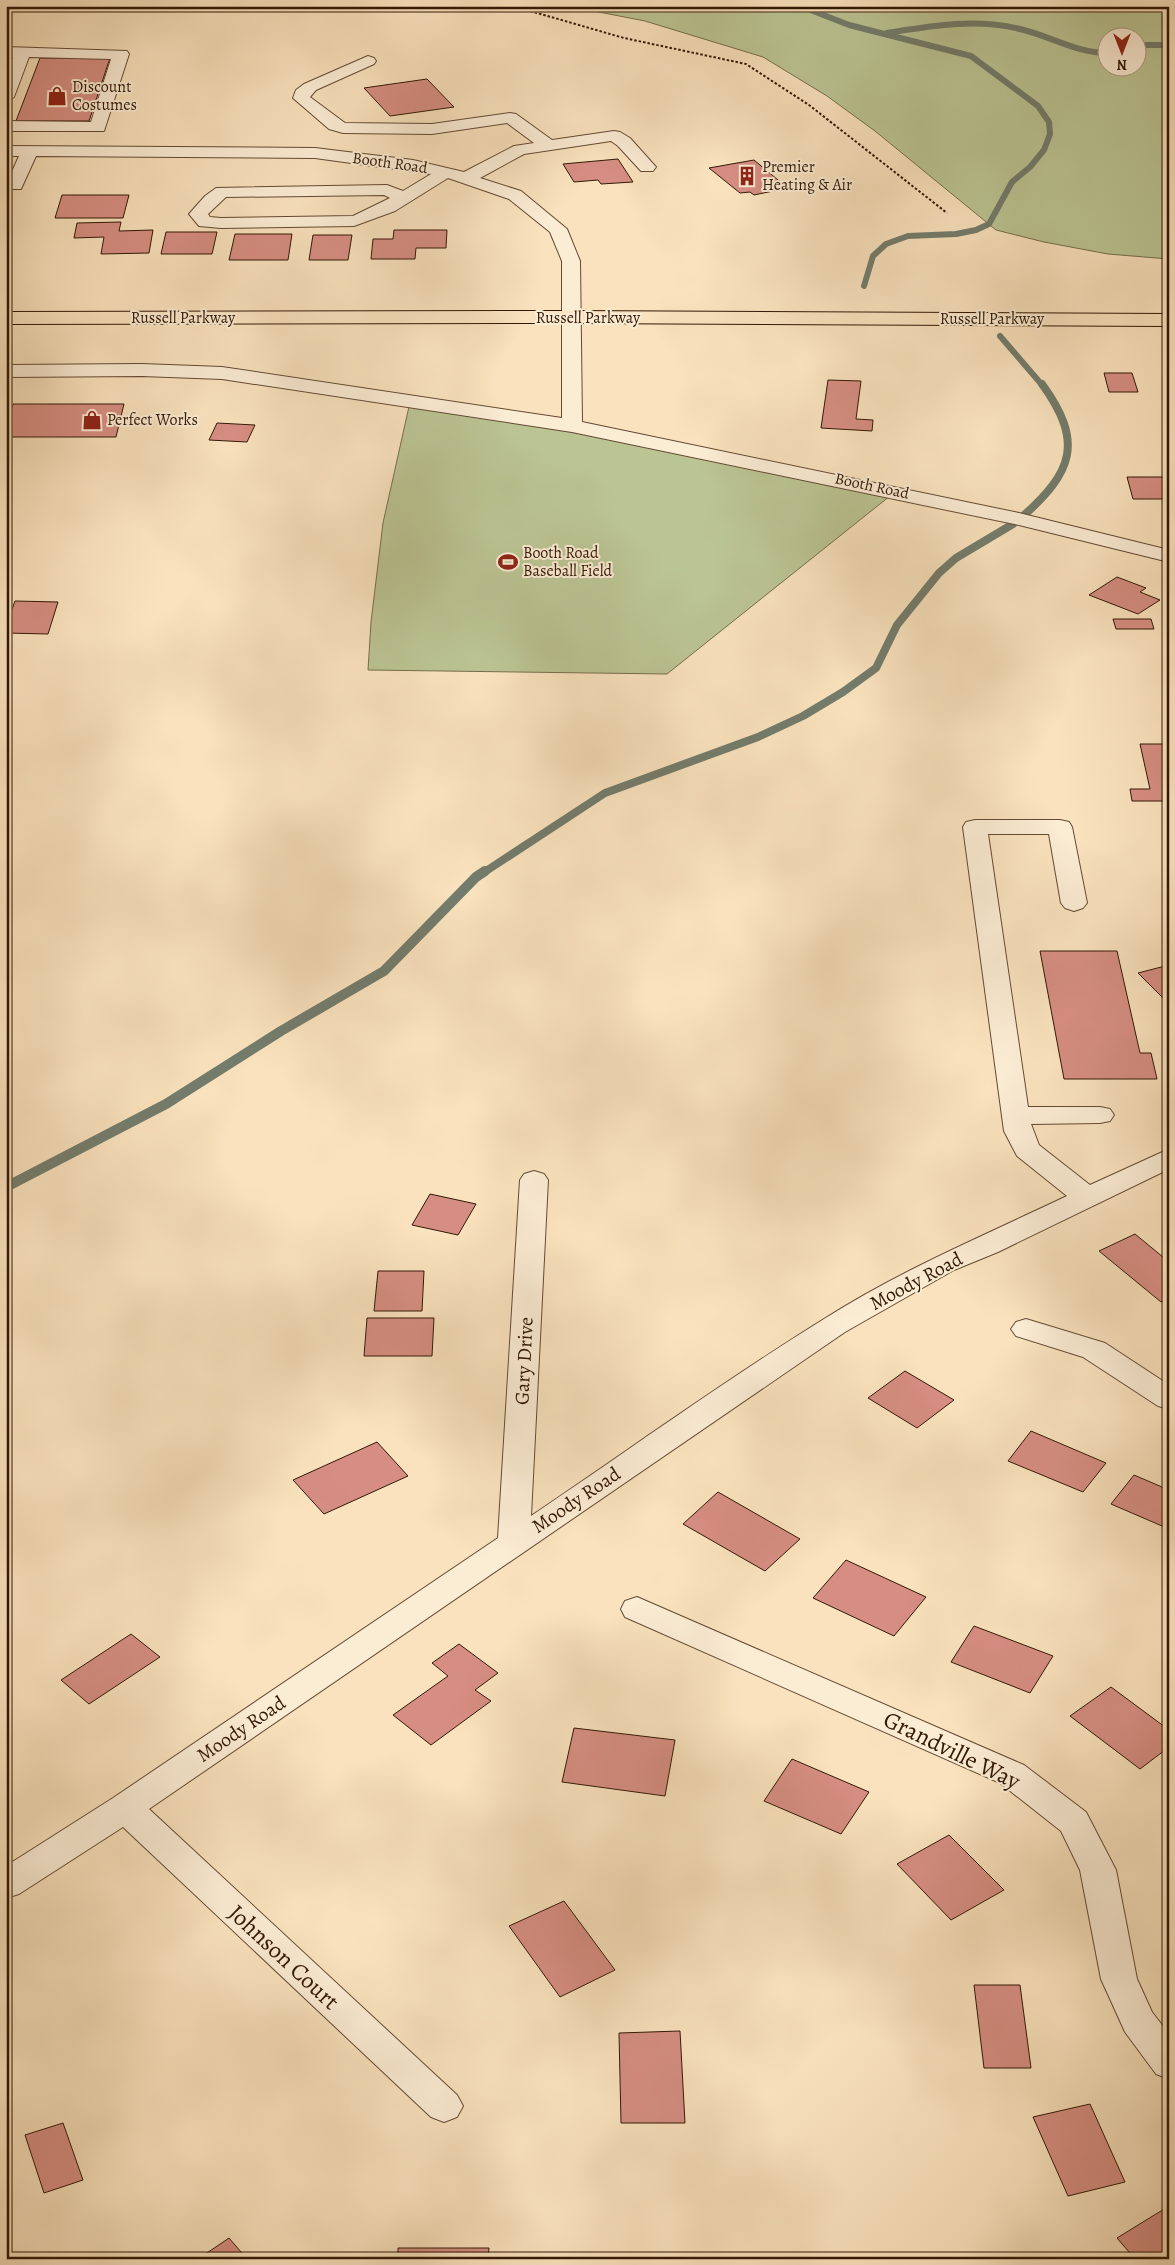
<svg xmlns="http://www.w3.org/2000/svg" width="1175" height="2265" font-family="Alegreya,serif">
<rect width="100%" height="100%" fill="#f9e2bd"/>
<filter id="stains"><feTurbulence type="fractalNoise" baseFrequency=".004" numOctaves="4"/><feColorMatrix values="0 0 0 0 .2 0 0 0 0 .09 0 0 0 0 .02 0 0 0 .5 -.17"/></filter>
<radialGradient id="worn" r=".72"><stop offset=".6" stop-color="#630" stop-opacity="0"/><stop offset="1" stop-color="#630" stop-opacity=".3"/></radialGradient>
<!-- green -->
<g fill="#bbc493" stroke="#766e4c" fill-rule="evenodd">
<path d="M568 6H1169V259L1108 254 1044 242 996 230 875 131 827 96 763 57 645 21ZM1108 38H1138V68H1108Z"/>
<path d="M410 402 895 492 667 674 368 670 371 622 383 523Z"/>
</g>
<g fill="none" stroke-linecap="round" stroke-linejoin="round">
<!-- stream-far2 -->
<g stroke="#737c6c" stroke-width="6">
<path d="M778 6 808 9 849 25 971 56 1038 106 1049 122 1050 134 1044 150 1030 167 1012 182 989 224 976 230 956 234 908 236 886 244 873 256 864 286"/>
<path d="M887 33C931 26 975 18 1020 29 1051 36 1075 53 1108 53"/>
<path d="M1138 45H1169"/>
<path d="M1000 336 1043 386"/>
</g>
<!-- stream-far1 -->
<g stroke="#737c6c" stroke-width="8">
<path d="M1022 517C1073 472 1084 442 1042 384"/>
<path d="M483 873 605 793 758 737 803 716 843 692 876 668 897 625 939 573 956 558 1013 524"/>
</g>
<!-- stream -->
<path stroke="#737c6c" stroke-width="10" d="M6 1187 166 1104 281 1031 384 971 476 877 485 871"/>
</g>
<!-- building -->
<g fill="#d68e82" stroke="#321805">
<path d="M40 58H110L89 121H16Z"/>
<path d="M427 79 454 107 390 116 364 88Z"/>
<path d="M618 159 633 182 601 184 598 180 574 182 563 164Z"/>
<path d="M754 160 784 185 773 186 778 190 754 195 750 192 740 193 709 168Z"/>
<path d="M62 195H129L123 218H55Z"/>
<path d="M121 222 119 231 153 230 149 253 101 254 104 237 74 238 77 223Z"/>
<path d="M394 230H447L446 248H416L415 259H371L373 239H393Z"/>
<path d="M166 232H217L212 254H161Z"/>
<path d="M235 234H292L288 260H229Z"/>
<path d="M313 235H352L348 260H309Z"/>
<path d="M1104 373H1132L1138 392H1109Z"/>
<path d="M828 380 861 381 856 419 873 420 872 431 821 428Z"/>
<path d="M13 404H124L116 437H6V425Z"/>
<path d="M217 423 255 425 247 442 209 440Z"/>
<path d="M1127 477H1169V499H1133Z"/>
<path d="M1117 577 1146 588 1140 592 1160 600 1138 614 1089 595Z"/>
<path d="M15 601 58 602 48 634 6 633V626Z"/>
<path d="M1113 619H1151L1154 629H1116Z"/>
<path d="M1140 744H1169V801H1132L1130 789H1150Z"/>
<path d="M1040 951H1117L1140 1053H1151L1157 1079H1064Z"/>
<path d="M1169 965V1004L1138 973Z"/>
<path d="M430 1194 476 1204 458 1235 412 1225Z"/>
<path d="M1135 1234 1169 1262V1299L1161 1302 1099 1251Z"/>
<path d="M378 1271H424L422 1311H374Z"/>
<path d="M367 1318H434L432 1356H364Z"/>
<path d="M905 1371 954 1400 917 1428 868 1398Z"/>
<path d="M1031 1431 1106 1463 1083 1492 1008 1461Z"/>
<path d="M377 1442 408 1476 324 1514 293 1480Z"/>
<path d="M1134 1475 1169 1490V1529L1111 1504Z"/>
<path d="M718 1492 800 1539 765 1571 683 1524Z"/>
<path d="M846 1560 926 1597 894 1636 813 1598Z"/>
<path d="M974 1626 1053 1656 1030 1693 951 1662Z"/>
<path d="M131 1634 160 1657 89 1704 61 1680Z"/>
<path d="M459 1644 498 1673 475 1690 491 1701 431 1745 393 1715 448 1676 432 1663Z"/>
<path d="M1111 1687 1169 1730V1747L1140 1769 1070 1716Z"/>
<path d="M574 1728 675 1740 665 1796 562 1782Z"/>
<path d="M792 1759 869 1792 841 1834 764 1801Z"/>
<path d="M949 1835 1004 1890 951 1920 897 1864Z"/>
<path d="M564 1901 615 1970 560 1997 509 1926Z"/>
<path d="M974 1985H1020L1031 2068H984Z"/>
<path d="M680 2031 685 2123H621L619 2033Z"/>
<path d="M1090 2104 1125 2182 1068 2196 1033 2117Z"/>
<path d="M63 2123 83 2180 44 2193 25 2135Z"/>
<path d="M1169 2206V2259H1135L1117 2238Z"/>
<path d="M229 2238 247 2259H198Z"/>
<path d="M398 2248H489L488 2259H398Z"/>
</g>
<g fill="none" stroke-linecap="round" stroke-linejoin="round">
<defs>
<g id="minor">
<path d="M6 47 127 51 129 54 104 131H6V121L91 122 111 59 29 57 14 97 6 102V75L13 57H6Z"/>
<path d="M368 56 374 58 376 61 374 64 316 90 310 97 345 123 432 124 510 113 516 114 552 140 614 131 620 132 630 138 656 167 653 171H641L618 146 611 141 524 154 480 178 521 191 567 229 580 261 582 422 1019 513 1169 550V562L1019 525 572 432 222 379 142 376 6 377V365L142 364 222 367 562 418V261L550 232 509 199 448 178 395 211 354 226 221 228 199 226 189 214 205 196 216 188 387 185 403 191 431 174 315 158 36 156 21 189H9L6 185 19 156H6V146L315 148 413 160 464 172 514 146 534 143 507 123 432 134 343 133 329 129 293 98 296 90 304 84ZM384 195 390 198 353 216 221 218 210 217 208 214 226 197Z"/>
<path d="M975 820H1060L1069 822 1072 827 1087 903 1083 908 1074 911 1065 908 1061 903 1049 834H988L1028 1107H1100L1110 1109 1114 1115 1110 1121 1100 1123 1031 1124 1039 1145 1090 1185 1169 1149V1169L998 1252 954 1270 845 1332 149 1809 457 2095 463 2106 457 2117 444 2122 431 2117 123 1827 19 1894 6 1898V1866L113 1798 498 1538 520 1180 524 1174 534 1171 544 1174 548 1180 531 1516C629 1450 724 1381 824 1319 901 1270 985 1235 1067 1196L1017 1156 1004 1131 963 827 966 822Z"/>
<path d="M1026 1319 1105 1343 1169 1385V1409L1158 1406 1083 1357 1016 1336 1011 1329 1016 1322Z"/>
<path d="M637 1597 1024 1765 1086 1812 1116 1870 1137 1979 1152 2012 1169 2034V2079L1156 2074 1125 2032 1101 1979 1080 1870 1061 1831 1000 1783 625 1617 621 1609 625 1601Z"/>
</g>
<path id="major" d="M571 311 1169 314V326L571 323 6 324V312Z"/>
</defs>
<!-- minor casing -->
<use href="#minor" stroke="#644a33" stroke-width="2"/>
<!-- major casing -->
<use href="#major" stroke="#321805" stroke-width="2"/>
<!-- path -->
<path stroke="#321805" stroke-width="2" stroke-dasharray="2.5 2" stroke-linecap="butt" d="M513 6 624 38 746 64 809 105 947 213"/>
<!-- minor -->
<use href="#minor" fill="#fbecd4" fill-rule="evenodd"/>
<!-- major -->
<use href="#major" fill="#f9e2bd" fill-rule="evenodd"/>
</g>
<!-- icons -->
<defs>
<symbol id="shop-bare" viewBox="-9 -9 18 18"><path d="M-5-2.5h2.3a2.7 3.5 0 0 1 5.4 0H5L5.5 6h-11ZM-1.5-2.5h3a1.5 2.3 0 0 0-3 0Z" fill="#8f2418" stroke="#fbecd4" stroke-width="2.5" paint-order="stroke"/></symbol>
<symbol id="building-bare" viewBox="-9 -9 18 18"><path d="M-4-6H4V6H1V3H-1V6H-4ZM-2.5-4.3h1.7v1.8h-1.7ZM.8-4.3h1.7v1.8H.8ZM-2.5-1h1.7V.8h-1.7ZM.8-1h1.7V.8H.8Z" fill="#8f2418" stroke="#fbecd4" stroke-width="2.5" paint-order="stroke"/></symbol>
<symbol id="stadium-bare" viewBox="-9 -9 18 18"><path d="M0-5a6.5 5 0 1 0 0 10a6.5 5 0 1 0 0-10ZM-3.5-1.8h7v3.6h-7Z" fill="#8f2418" stroke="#fbecd4" stroke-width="2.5" paint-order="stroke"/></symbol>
</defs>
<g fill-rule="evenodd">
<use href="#shop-bare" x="43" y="82" width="28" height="28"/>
<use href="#building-bare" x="733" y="162" width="28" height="28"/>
<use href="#shop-bare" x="78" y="406" width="28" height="28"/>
<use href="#stadium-bare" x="494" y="548" width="28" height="28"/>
</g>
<g text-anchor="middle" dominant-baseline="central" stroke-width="4" stroke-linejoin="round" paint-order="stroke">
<!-- far-poi labels -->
<g font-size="16" fill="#321805" stroke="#fbecd4" text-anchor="start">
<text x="72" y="87">Discount<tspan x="72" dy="18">Costumes</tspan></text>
<text x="762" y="167">Premier<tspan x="762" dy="18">Heating &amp; Air</tspan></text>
<text x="107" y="420">Perfect Works</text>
<text x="523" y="553">Booth Road<tspan x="523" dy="18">Baseball Field</tspan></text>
</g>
<!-- far-street labels -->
<g font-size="16" fill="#321805" stroke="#fbecd4">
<text transform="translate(390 163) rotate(8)">Booth Road</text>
<text x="183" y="318">Russell Parkway</text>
<text x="588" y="318">Russell Parkway</text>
<text x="992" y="319">Russell Parkway</text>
<text transform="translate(872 486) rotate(12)">Booth Road</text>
</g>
<!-- street labels -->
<g font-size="20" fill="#321805" stroke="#fbecd4">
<text transform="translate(916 1281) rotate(-28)">Moody Road</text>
<text transform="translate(524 1361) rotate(-87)">Gary Drive</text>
<text transform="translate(576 1500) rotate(-34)">Moody Road</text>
<text transform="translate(241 1729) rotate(-34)">Moody Road</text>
</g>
<!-- near-street labels -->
<g font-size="24" fill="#321805" stroke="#fbecd4">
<text transform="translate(952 1750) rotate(26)">Grandville Way</text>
<text transform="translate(284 1957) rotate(43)">Johnson Court</text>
</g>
</g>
<!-- margin -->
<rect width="1175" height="2265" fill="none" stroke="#f9e2bd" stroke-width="25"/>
<rect x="8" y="8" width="1160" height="2250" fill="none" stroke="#321805" stroke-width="2.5"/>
<rect x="12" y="12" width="1150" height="2240" fill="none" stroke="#321805"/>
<!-- north arrow -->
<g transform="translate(1122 52) rotate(180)"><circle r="24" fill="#fbecd4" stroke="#ab9781"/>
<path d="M0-4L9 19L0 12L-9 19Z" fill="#8f2418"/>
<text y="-8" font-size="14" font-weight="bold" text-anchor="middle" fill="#321805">N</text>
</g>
<rect width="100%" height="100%" filter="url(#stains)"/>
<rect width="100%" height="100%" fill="url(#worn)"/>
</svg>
